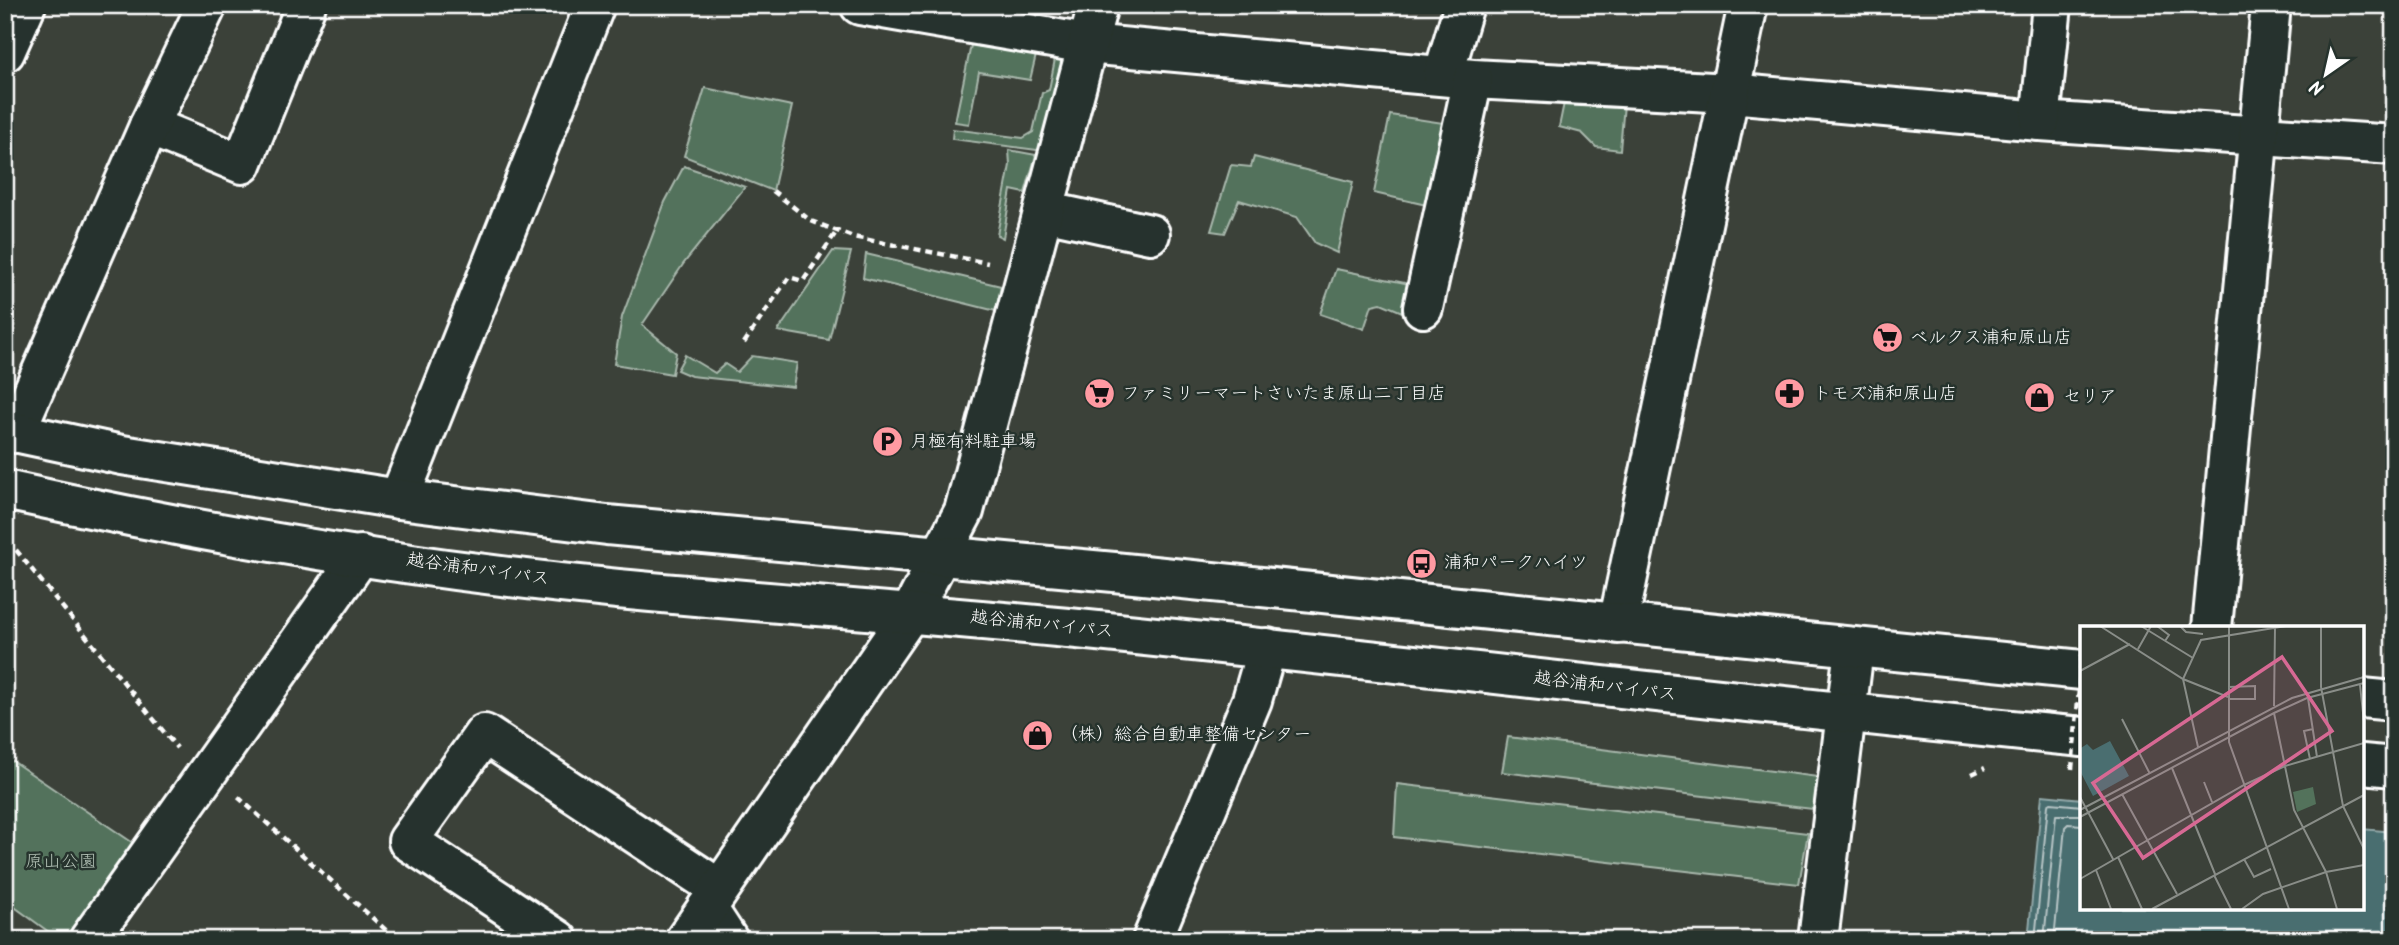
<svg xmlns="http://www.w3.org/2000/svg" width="2399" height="945" font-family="Kalam,'Klee One',sans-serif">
<rect width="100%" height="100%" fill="#3b4139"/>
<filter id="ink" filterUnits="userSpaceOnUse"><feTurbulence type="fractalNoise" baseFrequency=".0143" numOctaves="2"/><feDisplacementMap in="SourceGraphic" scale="14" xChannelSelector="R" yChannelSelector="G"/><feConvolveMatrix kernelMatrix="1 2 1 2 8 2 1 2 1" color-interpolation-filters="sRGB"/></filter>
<g filter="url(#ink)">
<!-- green -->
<g fill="#53725b" stroke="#a9b8ad" stroke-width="2">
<path d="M971 45 1036 55 1030 80 979 72 969 124 955 122Z"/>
<path d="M1067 58 1045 145 1037 150 952 139 953 129 1023 138 1033 132 1042 93 1049 90 1055 59Z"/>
<path d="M705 88 792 106 773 191 684 156Z"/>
<path d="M1565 98 1624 104 1620 150 1596 147 1582 133 1559 127Z"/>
<path d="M1390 115 1450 124 1435 207 1374 193Z"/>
<path d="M1009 150 1036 155 1025 193 1011 190 1003 238 997 235 1010 165Z"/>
<path d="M1254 157 1353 182 1337 253 1315 243 1297 217 1239 200 1225 233 1211 231 1231 165 1251 167Z"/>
<path d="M684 166 745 187 684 263 642 325 676 353 672 374 614 364 622 317 665 202Z"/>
<path d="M833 251 851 252 829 340 778 331Z"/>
<path d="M866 254 1001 286 996 311 863 278Z"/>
<path d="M1336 269 1410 284 1407 314 1381 303 1372 305 1364 329 1320 314Z"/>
<path d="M685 355 715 373 725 364 737 372 752 356 797 363 793 387 691 376 677 370Z"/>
<path d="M1508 737 1826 778 1821 810 1502 772Z"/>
<path d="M5 756 139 847 77 940H60L5 900Z"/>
<path d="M1397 784 1808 833 1799 884 1394 837Z"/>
</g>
<!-- water -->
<path fill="#4a6e70" stroke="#92a8a9" stroke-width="2" d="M2042 795 2082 799V908H2362V829L2394 832V940H2028Z"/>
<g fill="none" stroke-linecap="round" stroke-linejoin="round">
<!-- shore -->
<g stroke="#b7c5c6" stroke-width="2">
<path d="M2035 940 2048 805 2051 803 2082 806"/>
<path d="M2044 940 2056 815H2082"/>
<path d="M2054 940 2065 827 2068 824 2082 825"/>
</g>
<defs>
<g id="minor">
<path d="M860 5 1087 44 1473 79 1730 93 2040 121 2394 145"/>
<path d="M5 52 26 5"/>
<path d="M1443 76 1464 5"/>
<path d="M2040 121 2052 5"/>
<path d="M149 126 242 164 306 5"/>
<path d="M1044 211 1150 234"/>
<path d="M1423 308 1473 79"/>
<path d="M15 433 149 126 207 5"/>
<path d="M399 499 595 5"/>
<path d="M1618 624 1748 5"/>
<path d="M2212 628 2271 5"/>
<path d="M707 908 728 940"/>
<path d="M89 940 361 555"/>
<path d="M558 940 408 841 484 734 718 888"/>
<path d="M685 940 911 612 964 511 1098 5"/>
<path d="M1152 940 1252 700 1267 648"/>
<path d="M1818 940 1854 649"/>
</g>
<g id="highway">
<path d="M5 430 122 455 399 499 607 525 1114 572 2082 670"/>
<path d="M5 490C205 534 414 569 618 589 768 603 918 613 1068 628 1406 662 1744 704 2082 737"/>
<path d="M2362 698 2394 701"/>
<path d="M2362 764 2394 767"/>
</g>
</defs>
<!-- minor casing -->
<use href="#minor" stroke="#fff" stroke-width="44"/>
<!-- highway casing -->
<use href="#highway" stroke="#fff" stroke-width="44"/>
<!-- path -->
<g stroke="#fff" stroke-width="4.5" stroke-dasharray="7 5" stroke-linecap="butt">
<path d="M773 191 811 221 853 237 988 263"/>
<path d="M744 343 789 277 803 281 837 231"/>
<path d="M16 550 177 748"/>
<path d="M1972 774 1985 768"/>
<path d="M238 797 397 940"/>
</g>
<!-- minor -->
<use href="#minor" stroke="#26332d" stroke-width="38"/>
<!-- highway -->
<use href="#highway" stroke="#26332d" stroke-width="38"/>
<!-- path-bridge -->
<path stroke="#fff" stroke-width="4.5" stroke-dasharray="7 5" stroke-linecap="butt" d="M2072 769 2082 655"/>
</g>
</g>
<!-- icons -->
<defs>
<symbol id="supermarket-disc" viewBox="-11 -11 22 22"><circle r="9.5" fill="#ff9aa2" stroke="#26332d"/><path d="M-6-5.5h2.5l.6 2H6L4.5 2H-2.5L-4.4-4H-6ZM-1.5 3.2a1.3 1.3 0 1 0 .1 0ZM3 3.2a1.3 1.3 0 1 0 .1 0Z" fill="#111"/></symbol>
<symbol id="pharmacy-disc" viewBox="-11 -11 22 22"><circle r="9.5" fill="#ff9aa2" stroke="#26332d"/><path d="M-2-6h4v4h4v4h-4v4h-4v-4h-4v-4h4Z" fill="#111"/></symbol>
<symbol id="shop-disc" viewBox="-11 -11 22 22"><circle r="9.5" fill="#ff9aa2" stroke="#26332d"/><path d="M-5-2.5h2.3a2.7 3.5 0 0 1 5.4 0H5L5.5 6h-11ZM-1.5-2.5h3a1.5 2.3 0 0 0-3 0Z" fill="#111"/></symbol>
<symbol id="parking-disc" viewBox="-11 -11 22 22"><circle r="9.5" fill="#ff9aa2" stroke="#26332d"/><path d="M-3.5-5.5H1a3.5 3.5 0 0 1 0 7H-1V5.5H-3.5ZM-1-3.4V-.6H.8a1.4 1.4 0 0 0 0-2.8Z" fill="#111"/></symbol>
<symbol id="bus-disc" viewBox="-11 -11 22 22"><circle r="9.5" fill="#ff9aa2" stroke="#26332d"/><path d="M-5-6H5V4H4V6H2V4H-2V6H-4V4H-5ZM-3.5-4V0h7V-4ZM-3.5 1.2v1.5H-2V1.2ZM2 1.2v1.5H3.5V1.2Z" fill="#111"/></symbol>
</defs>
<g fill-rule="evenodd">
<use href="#supermarket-disc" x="1870" y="320" width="35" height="35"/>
<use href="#supermarket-disc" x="1082" y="376" width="35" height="35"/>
<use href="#pharmacy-disc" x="1772" y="376" width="35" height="35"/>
<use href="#shop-disc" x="2022" y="380" width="35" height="35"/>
<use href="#parking-disc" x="870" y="424" width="35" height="35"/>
<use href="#bus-disc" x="1404" y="546" width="35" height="35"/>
<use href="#shop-disc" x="1020" y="718" width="35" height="35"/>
</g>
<g text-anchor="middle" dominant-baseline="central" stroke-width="5" stroke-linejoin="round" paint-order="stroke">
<!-- poi labels -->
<g font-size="18" fill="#fff" stroke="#26332d" text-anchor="start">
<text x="1910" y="338">ベルクス浦和原山店</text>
<text x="1122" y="394">ファミリーマートさいたま原山二丁目店</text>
<text x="1813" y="394">トモズ浦和原山店</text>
<text x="2063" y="397">セリア</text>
<text x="910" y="442">月極有料駐車場</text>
<text x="1444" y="563">浦和パークハイツ</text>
<text x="1060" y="735">（株）総合自動車整備センター</text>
</g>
<!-- street labels -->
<g font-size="18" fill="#fff" stroke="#26332d">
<text transform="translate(478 570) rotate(8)">越谷浦和バイパス</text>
<text transform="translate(1042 625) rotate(6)">越谷浦和バイパス</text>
<text transform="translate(1605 687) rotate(7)">越谷浦和バイパス</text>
</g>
<!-- park labels -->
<g font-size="18" fill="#b2c0b5" stroke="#26332d">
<text x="61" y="862">原山公園</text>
</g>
</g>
<!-- overview -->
<g transform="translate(2080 626)">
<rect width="284" height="284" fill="#3b4139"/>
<path d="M233 161 236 178 217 186 213 166Z" fill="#53725b"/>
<path d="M30 115 49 150 13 170 0 145 1 122 7 118 13 124Z" fill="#4a6e70"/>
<path fill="none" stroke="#898d88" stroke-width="2" d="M20 0 103 53 148 71M61 0 113 32M77 0 89 9 85 15M100 0 106 6 123 8M149 0V116L209 283M241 0V61L263 180 284 223M58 23 71 0M0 45 50 18M280 59 284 96M228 72 237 131M148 73H175V60L148 61M194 80 195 1M194 87 214 184 246 246 257 283M42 93 70 148M118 121 103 53 121 14 206 0M230 133 224 105 233 103M92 142 135 248M124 156 132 176M42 168 97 268M0 171 33 233M0 184 212 72 284 51M0 191 194 87 227 72 284 57M38 231 62 283M164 233 174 251 191 243M16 244 31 283M134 249 151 283M0 253 164 159 205 140 284 117M72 283 284 169M162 283 183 268 246 246 284 239"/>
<path fill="#d76994" fill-opacity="0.15" stroke="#d76994" stroke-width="3.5" d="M202 31 252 105 63 232 13 157Z"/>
<rect width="284" height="284" fill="none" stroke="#fff" stroke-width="3.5"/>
</g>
<!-- margin -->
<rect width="2399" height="945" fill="none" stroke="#26332d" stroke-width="28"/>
<rect x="14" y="14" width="2371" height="917" fill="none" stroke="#fff" stroke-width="2.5" filter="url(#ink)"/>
<!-- north arrow -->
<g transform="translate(2326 74) rotate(214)" stroke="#26332d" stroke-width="5" paint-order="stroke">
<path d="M0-5L12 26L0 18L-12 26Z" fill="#ffffff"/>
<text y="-10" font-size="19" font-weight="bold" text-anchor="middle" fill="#ffffff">N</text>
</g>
</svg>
